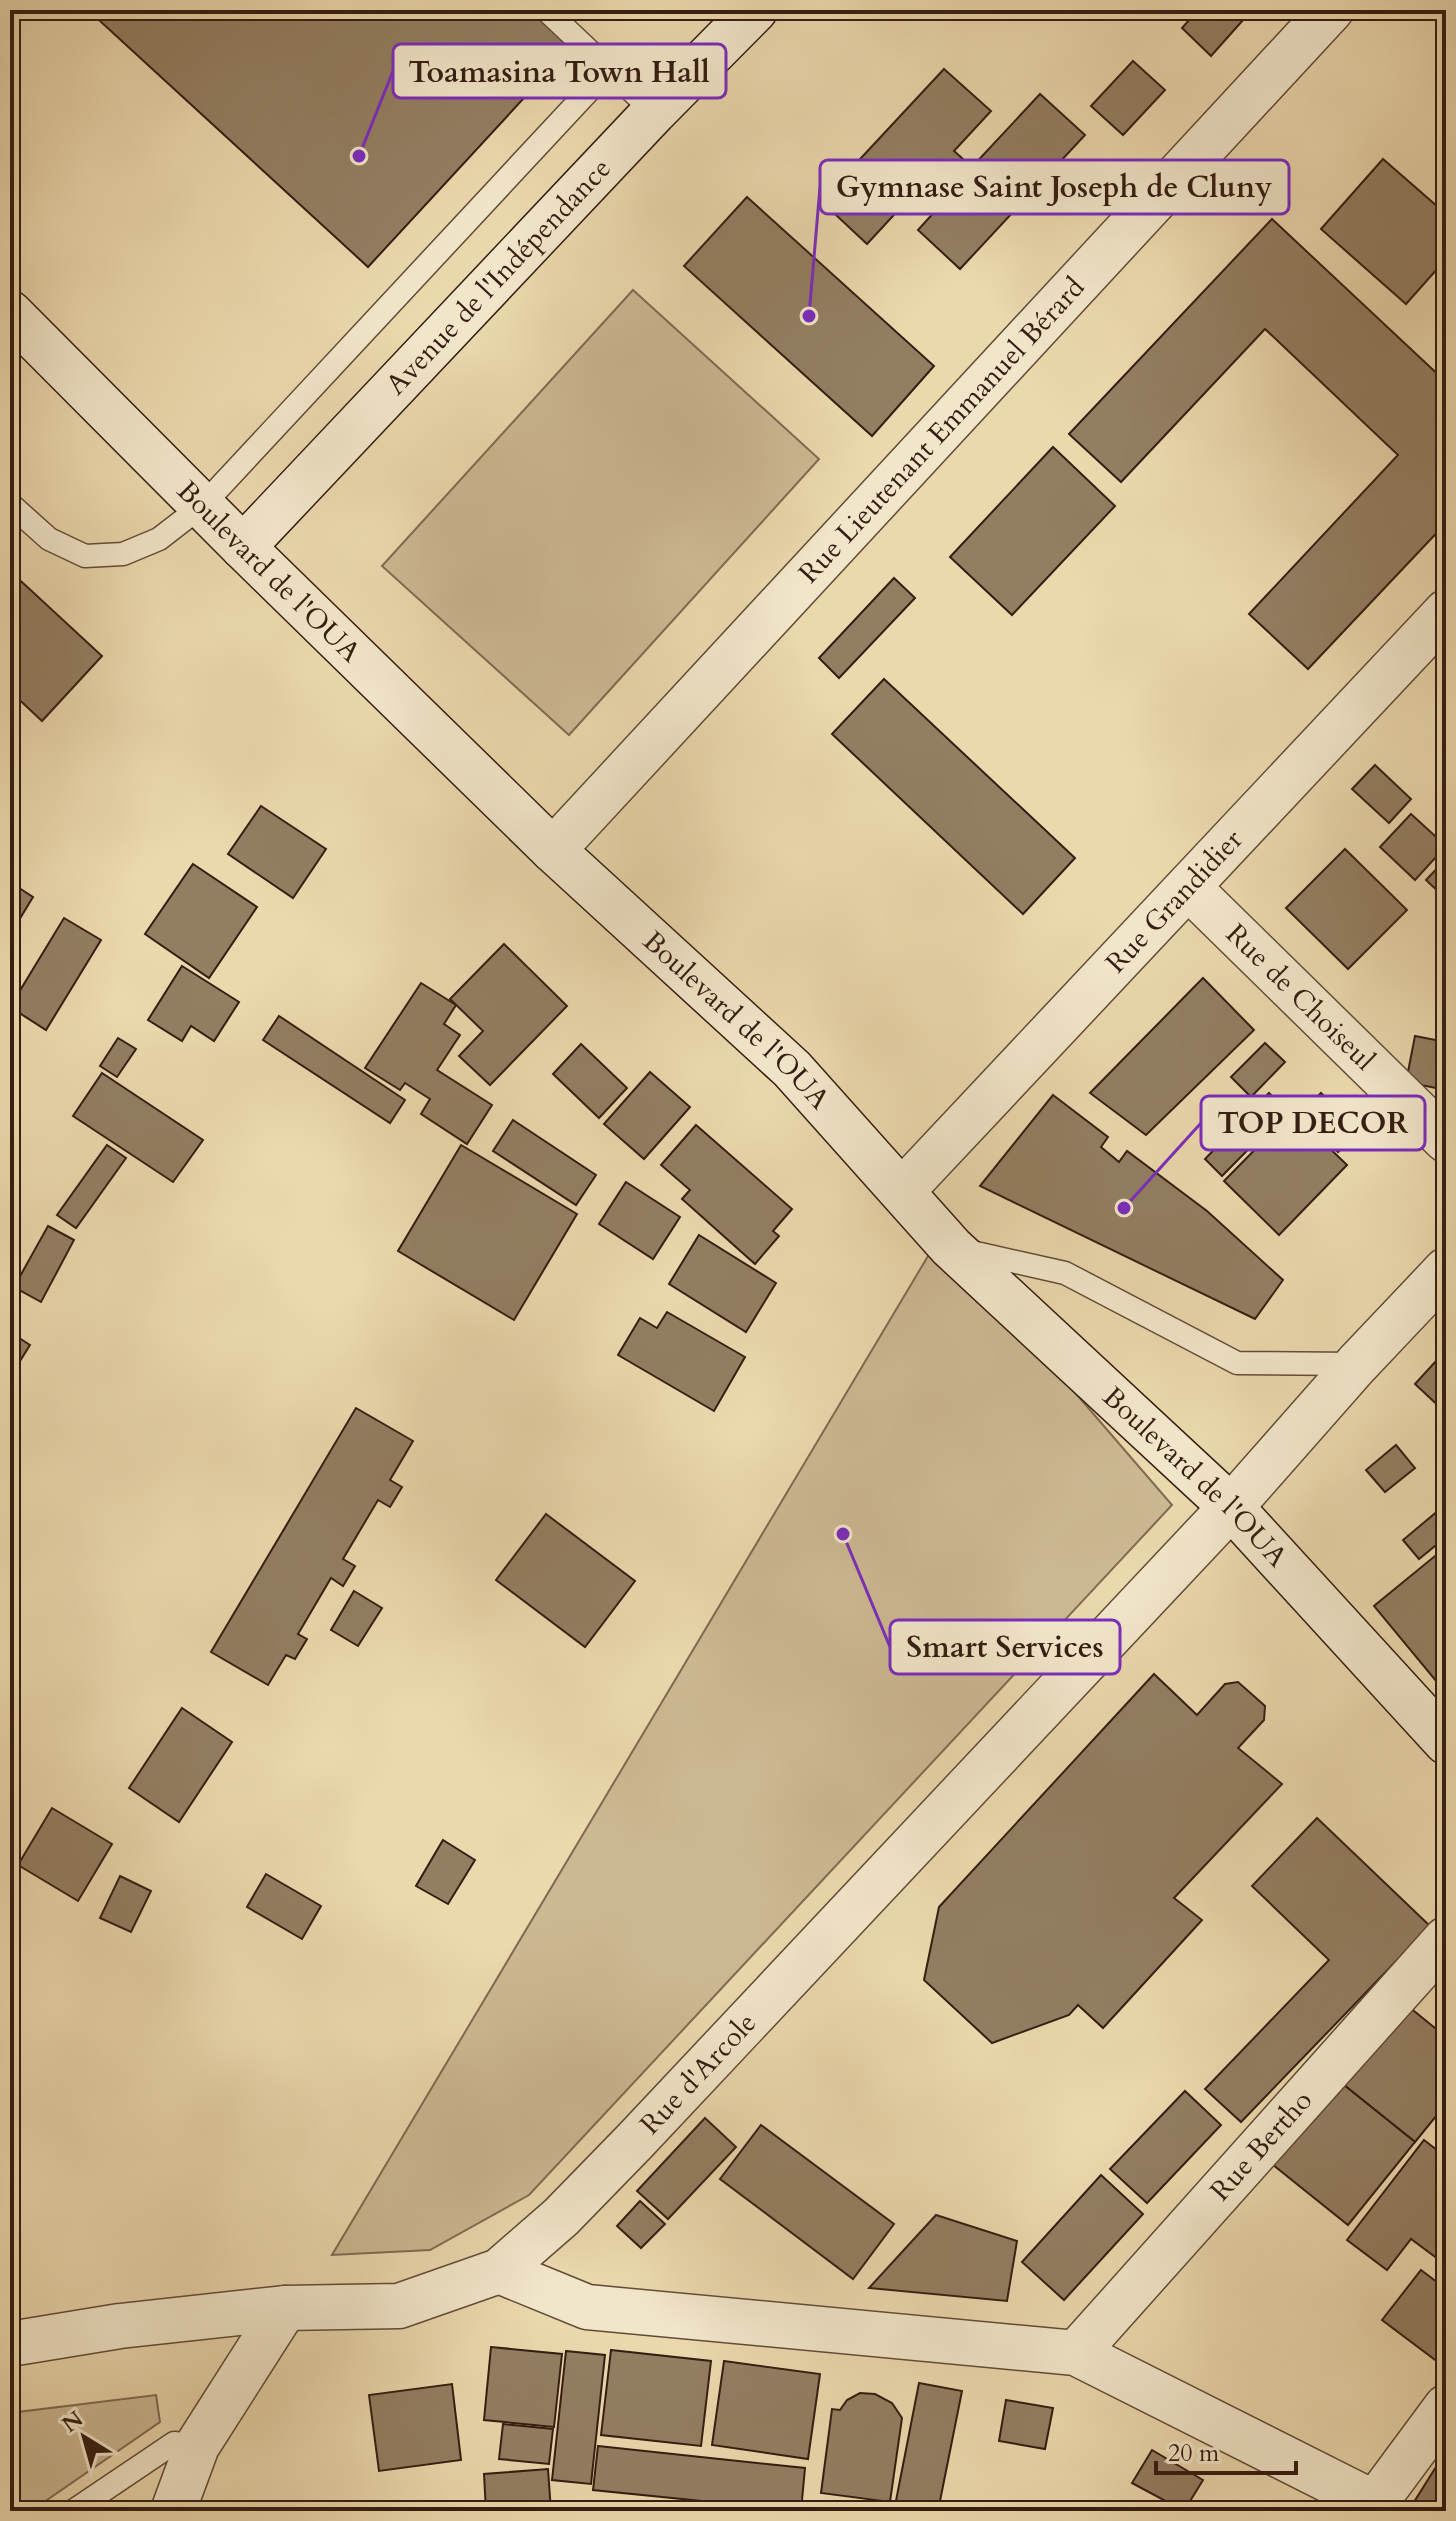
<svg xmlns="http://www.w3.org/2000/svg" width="1456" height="2521" font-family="Cardo,serif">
<rect width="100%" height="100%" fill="#ebd8ad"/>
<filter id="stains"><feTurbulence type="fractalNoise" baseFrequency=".0025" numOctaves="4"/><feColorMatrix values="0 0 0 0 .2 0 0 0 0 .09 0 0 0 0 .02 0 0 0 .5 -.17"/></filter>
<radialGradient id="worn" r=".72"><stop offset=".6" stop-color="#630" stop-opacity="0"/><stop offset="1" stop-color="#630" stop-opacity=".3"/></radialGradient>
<!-- green -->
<g fill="#ccb892" stroke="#806a52" stroke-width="2">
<path d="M633 290 819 459 569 735 382 566Z"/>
<path d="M940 1236 1172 1505 529 2195 430 2250 332 2255Z"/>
<path d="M156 2395 160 2422 31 2511H10V2413Z"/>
</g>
<!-- building -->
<g fill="#937e62" stroke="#341d11" stroke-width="2">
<path d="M88 10H533L572 46 368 267Z"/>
<path d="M1198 10H1252L1211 56 1182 28Z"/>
<path d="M1133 61 1165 90 1123 135 1091 106Z"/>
<path d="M944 69 991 111 954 151 972 167 1040 94 1085 135 960 269 918 230 949 196 928 178 867 244 821 201Z"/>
<path d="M1383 159 1446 214V259L1406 304 1321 229Z"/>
<path d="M747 197 934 366 872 436 684 266Z"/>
<path d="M1272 219 1446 382V523L1308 669 1249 614 1398 455 1265 329 1121 482 1069 434Z"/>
<path d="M1053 447 1115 506 1012 615 950 557Z"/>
<path d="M10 571 102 656 42 721 10 691Z"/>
<path d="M894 578 915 598 839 678 819 658Z"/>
<path d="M884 679 1075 858 1023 914 832 734Z"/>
<path d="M1375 765 1411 799 1389 823 1352 789Z"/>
<path d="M261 806 326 849 293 898 228 854Z"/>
<path d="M1411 814 1446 846 1415 880 1380 847Z"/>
<path d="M1345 849 1407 910 1348 969 1286 908Z"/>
<path d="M1446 859V891L1442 895 1426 880Z"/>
<path d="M193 864 257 907 209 978 145 934Z"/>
<path d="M10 882 33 897 10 935Z"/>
<path d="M64 918 101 940 46 1030 10 1007Z"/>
<path d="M504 944 567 1006 490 1085 459 1056 483 1031 450 999Z"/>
<path d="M182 966 239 1002 214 1041 191 1026 182 1041 148 1020Z"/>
<path d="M1203 978 1254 1030 1146 1135 1090 1093Z"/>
<path d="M421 983 456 1005 444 1024 460 1035 437 1070 492 1105 467 1144 421 1114 430 1099 405 1083 400 1090 365 1068Z"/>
<path d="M279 1016 405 1100 390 1123 263 1040Z"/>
<path d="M1415 1036 1446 1042V1090L1406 1082Z"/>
<path d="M118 1038 136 1049 117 1077 100 1066Z"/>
<path d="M1265 1043 1285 1062 1251 1097 1231 1077Z"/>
<path d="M581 1044 627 1088 599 1118 553 1074Z"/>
<path d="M650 1072 690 1107 644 1159 604 1124Z"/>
<path d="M102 1073 203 1140 173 1182 73 1116Z"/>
<path d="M1269 1093 1287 1110 1222 1176 1205 1159Z"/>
<path d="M1321 1093 1359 1130 1338 1152 1300 1115Z"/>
<path d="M1053 1095 1108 1137 1101 1147 1119 1162 1127 1151 1207 1211 1283 1280 1255 1319 980 1186Z"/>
<path d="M1292 1112 1347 1165 1279 1235 1224 1181Z"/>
<path d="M513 1120 596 1175 576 1205 493 1151Z"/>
<path d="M696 1125 792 1209 773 1231 779 1236 755 1264 682 1199 690 1190 661 1165Z"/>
<path d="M107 1145 126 1158 76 1228 57 1215Z"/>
<path d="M461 1145 577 1214 514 1320 398 1251Z"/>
<path d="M626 1182 680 1217 653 1259 599 1224Z"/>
<path d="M48 1226 74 1240 41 1302 14 1287Z"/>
<path d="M699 1235 776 1283 746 1332 669 1284Z"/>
<path d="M667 1312 745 1357 714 1411 618 1355 640 1318 657 1328Z"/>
<path d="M10 1332 30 1345 10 1377Z"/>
<path d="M1446 1350V1409L1444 1411 1415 1384Z"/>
<path d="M356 1408 413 1441 390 1480 402 1487 390 1507 378 1500 343 1559 355 1566 343 1586 331 1578 298 1634 307 1639 295 1659 286 1655 268 1685 211 1652Z"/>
<path d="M1396 1445 1415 1468 1385 1492 1366 1470Z"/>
<path d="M1439 1510 1446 1518V1537L1419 1559 1403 1540Z"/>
<path d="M546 1514 635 1581 585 1647 496 1580Z"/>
<path d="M1446 1547V1693L1374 1606Z"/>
<path d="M354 1591 382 1608 358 1646 331 1630Z"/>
<path d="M1154 1674 1197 1715 1225 1684 1238 1682 1265 1706 1264 1720 1238 1748 1282 1784 1174 1898 1202 1920 1103 2028 1078 2005 1069 2015 992 2043 924 1980 939 1907Z"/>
<path d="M182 1708 232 1742 179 1822 129 1788Z"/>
<path d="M52 1808 112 1844 78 1901 18 1865Z"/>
<path d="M1317 1818 1430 1926 1241 2122 1205 2089 1329 1960 1252 1886Z"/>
<path d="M443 1840 475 1860 448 1904 416 1886Z"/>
<path d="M266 1874 321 1906 302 1939 247 1907Z"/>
<path d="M120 1876 151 1891 131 1932 100 1918Z"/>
<path d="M1403 2002 1446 2037V2104L1415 2142 1339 2081Z"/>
<path d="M1334 2077 1415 2142 1348 2225 1267 2160Z"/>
<path d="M1185 2091 1221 2125 1147 2203 1110 2169Z"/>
<path d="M705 2118 736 2147 668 2219 637 2191Z"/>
<path d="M761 2125 894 2224 853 2279 720 2179Z"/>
<path d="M1424 2140 1446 2157V2265L1411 2239 1387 2270 1347 2240Z"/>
<path d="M1101 2175 1143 2214 1064 2300 1022 2262Z"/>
<path d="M640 2201 665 2224 641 2248 617 2226Z"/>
<path d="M936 2215 1017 2241 1007 2301 869 2288Z"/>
<path d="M1421 2270 1446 2289V2360L1442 2365 1382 2320Z"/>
<path d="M491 2347 562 2354 554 2427 484 2420Z"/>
<path d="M611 2350 711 2361 701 2446 601 2435Z"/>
<path d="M566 2351 605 2355 591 2484 552 2480Z"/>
<path d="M724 2361 820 2374 808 2459 712 2445Z"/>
<path d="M919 2383 962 2391 938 2511H894Z"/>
<path d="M452 2384 461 2460 379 2471 369 2395Z"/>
<path d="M860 2393 875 2394 892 2403 902 2418 890 2502 821 2493 832 2409 840 2410 847 2400Z"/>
<path d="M1006 2400 1053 2408 1045 2449 999 2441Z"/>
<path d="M503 2424 553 2429 549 2464 499 2459Z"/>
<path d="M598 2446 805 2468 801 2511 593 2490Z"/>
<path d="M1152 2450 1203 2480 1184 2511 1132 2483Z"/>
<path d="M1446 2451V2511H1428L1414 2502Z"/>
<path d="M548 2469 551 2511H486L484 2474Z"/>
</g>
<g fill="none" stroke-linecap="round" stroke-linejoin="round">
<defs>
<g id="service">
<path d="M546 10 654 112"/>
<path d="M10 504 49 539 85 556 123 554 159 539 203 505 609 69"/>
<path d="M967 1251 1065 1273 1237 1363 1356 1364"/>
<path d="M73 2511 174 2443 197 2446"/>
</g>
<g id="minor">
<path id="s1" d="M1189 888 1446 1140"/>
<path id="s2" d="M903 1190 1446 612"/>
<path d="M499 2271 587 2307 1076 2353 1374 2503 1383 2511"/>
<path id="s3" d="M1076 2353 1446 1939"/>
<path d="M173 2511 197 2446 285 2308"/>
<path d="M1369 2511 1446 2407"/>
</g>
<g id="tertiary">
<path id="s4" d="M553 850 1331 10"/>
<path id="s5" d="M10 2344 120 2326 285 2308 399 2306 499 2271 561 2217 635 2141 1231 1507 1357 1364 1446 1270"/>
</g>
<g id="secondary">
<path id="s6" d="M10 313 243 547 553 850 792 1069 951 1247 1231 1507 1446 1742"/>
<path id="s7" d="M243 547 654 112 755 10"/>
</g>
</defs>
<!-- service casing -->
<use href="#service" stroke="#624c38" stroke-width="25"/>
<!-- minor casing -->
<use href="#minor" stroke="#624c38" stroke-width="47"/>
<!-- tertiary casing -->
<use href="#tertiary" stroke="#624c38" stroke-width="47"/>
<!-- secondary casing -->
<use href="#secondary" stroke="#341d11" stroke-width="47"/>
<!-- service -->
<use href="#service" stroke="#f2e6ca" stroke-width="22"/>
<!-- minor -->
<use href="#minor" stroke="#f2e6ca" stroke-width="44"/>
<!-- tertiary -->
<use href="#tertiary" stroke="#f2e6ca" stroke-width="44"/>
<!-- secondary -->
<use href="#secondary" stroke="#f2e6ca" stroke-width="44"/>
</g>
<g text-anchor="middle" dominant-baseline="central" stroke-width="6" stroke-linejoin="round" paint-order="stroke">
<!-- street labels -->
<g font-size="28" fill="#341d11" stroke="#f2e6ca">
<text stroke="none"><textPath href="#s7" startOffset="372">Avenue de l'Indépendance</textPath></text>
<text stroke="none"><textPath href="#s4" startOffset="572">Rue Lieutenant Emmanuel Bérard</textPath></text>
<text stroke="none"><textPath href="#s6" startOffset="366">Boulevard de l'OUA</textPath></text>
<text stroke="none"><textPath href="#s2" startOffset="396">Rue Grandidier</textPath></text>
<text stroke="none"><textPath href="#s1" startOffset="156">Rue de Choiseul</textPath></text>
<text stroke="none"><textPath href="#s6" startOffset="1014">Boulevard de l'OUA</textPath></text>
<text stroke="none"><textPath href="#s6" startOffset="1662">Boulevard de l'OUA</textPath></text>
<text stroke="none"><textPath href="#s5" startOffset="778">Rue d'Arcole</textPath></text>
<text stroke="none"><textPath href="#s3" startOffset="278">Rue Bertho</textPath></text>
</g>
</g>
<!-- callouts -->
<path fill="none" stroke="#7b2cbf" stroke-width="3" d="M359 156L393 71M809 316L820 187M1124 1208L1201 1123M843 1534L890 1647"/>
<g fill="#7b2cbf" stroke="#f2e6ca" stroke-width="3">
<circle cx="359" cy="156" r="8"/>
<circle cx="809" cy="316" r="8"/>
<circle cx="1124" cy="1208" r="8"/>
<circle cx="843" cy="1534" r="8"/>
</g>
<g fill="#f2e6ca" stroke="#7b2cbf" stroke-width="3">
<rect x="393" y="44" width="333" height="54" rx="8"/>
<rect x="820" y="160" width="469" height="54" rx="8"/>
<rect x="1201" y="1096" width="224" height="54" rx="8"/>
<rect x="890" y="1620" width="230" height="54" rx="8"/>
</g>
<g font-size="30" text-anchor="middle" font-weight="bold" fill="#341d11">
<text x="559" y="82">Toamasina Town Hall</text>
<text x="1054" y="197">Gymnase Saint Joseph de Cluny</text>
<text x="1313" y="1133">TOP DECOR</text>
<text x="1005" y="1657">Smart Services</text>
</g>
<!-- margin -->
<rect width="1456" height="2521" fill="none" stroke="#ebd8ad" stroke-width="40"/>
<rect x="12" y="12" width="1432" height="2497" fill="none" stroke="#341d11" stroke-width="4"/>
<rect x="20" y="20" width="1416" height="2481" fill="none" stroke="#341d11" stroke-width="2"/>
<!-- north arrow -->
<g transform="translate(84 2437) rotate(323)" stroke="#f2e6ca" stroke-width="6" paint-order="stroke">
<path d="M0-6L14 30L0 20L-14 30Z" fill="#341d11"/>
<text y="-12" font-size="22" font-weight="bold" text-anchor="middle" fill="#341d11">N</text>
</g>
<!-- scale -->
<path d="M1156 2461v12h140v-12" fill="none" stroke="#341d11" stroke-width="4"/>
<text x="1168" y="2461" font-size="24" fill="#341d11" stroke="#f2e6ca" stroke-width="6" paint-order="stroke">20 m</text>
<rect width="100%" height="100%" filter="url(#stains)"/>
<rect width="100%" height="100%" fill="url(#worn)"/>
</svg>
